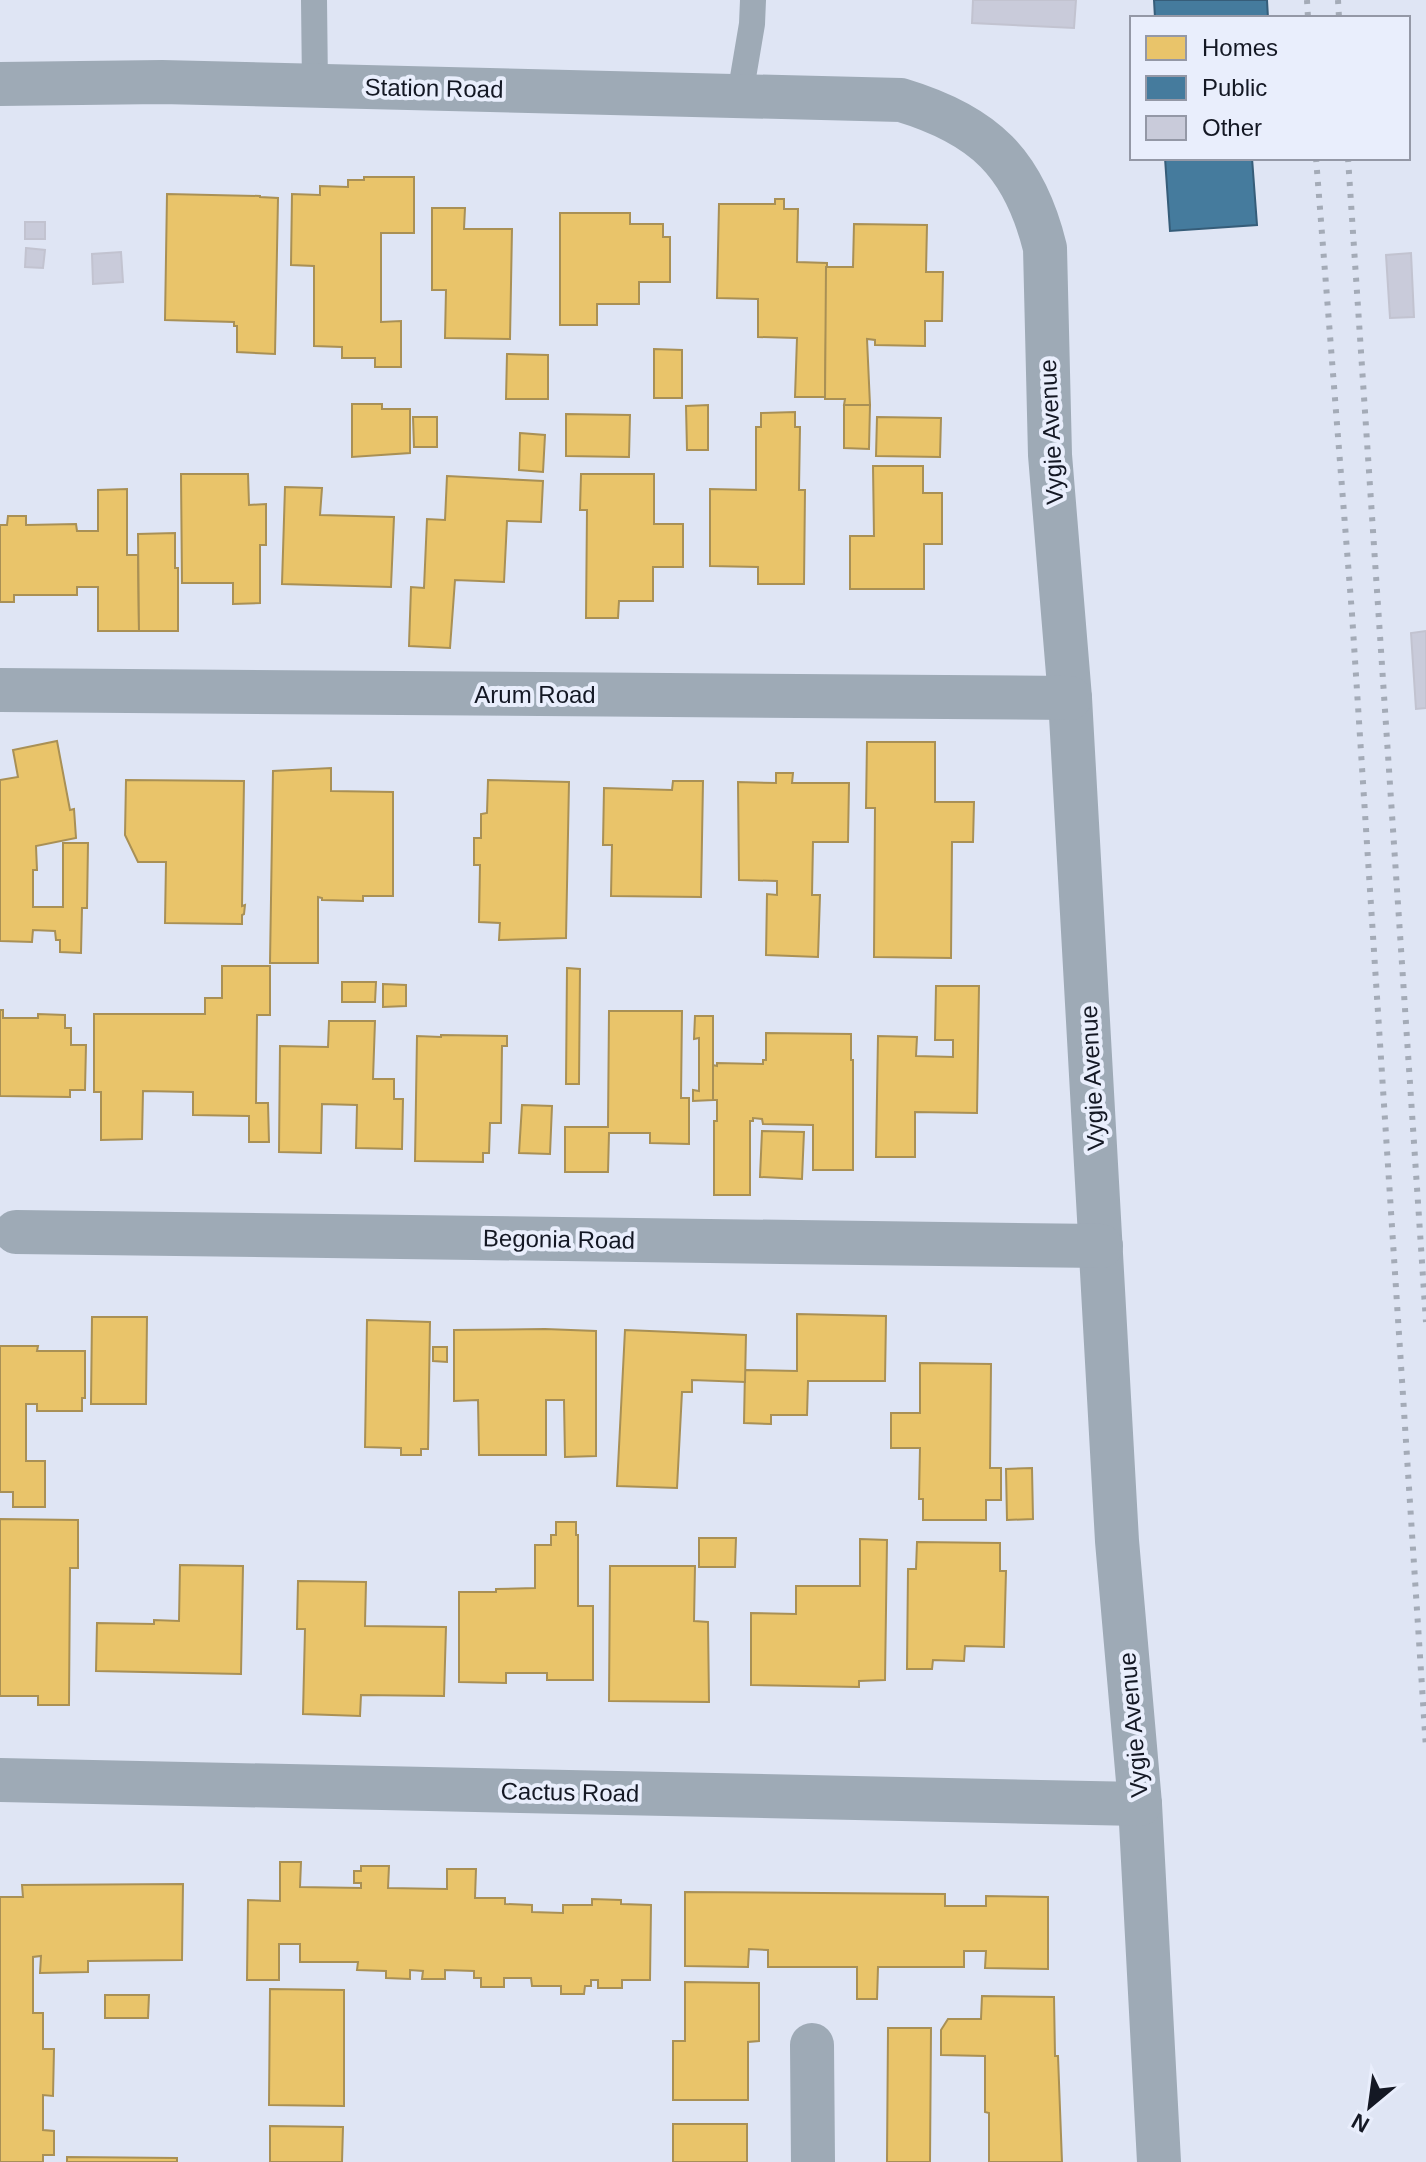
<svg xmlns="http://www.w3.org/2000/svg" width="1426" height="2162" font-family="Arial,sans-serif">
<rect width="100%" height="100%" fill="#dfe5f4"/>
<!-- homes -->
<g fill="#e9c46a" stroke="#a99055" stroke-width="2">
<path d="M364 177H414V233H381V322L401 321V367H375V358H342V347L314 346V266L291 265 292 194 320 195V186L348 187V180H364Z"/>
<path d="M167 194 260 196V197L278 198 275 354 237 352V326H234V322L165 320Z"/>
<path d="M775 199H784V209H798L797 262 827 263 825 397H795L797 338 758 337V299L717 298 719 204H775Z"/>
<path d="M432 208H465L464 229H512L510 339 445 338 446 290H432Z"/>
<path d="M560 213H630V224H663V237H670V282H639V304H597V325H560Z"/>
<path d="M854 224 927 225 926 272H943L942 321H925V346L875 345V340L867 339 870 405H844L845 399H825L826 267H853Z"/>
<path d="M654 349 682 350V398H654Z"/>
<path d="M507 354 548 355V399H506Z"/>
<path d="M352 404H382V409H410V453L352 457Z"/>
<path d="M708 405V450H687L686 406Z"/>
<path d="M844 405H870L869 449 844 448Z"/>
<path d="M795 412V427H800L799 490H805L804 584H758V567L710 566V489L756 490V427H761V413Z"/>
<path d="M566 414 630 415 629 457 566 456Z"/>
<path d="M413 417H437V447H414Z"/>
<path d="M877 417 941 418 940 457 876 456Z"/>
<path d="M520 433 545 435 543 472 519 470Z"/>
<path d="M873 466H923V493H942V544H924V589H850V536H874Z"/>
<path d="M181 474H248L249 505 266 504V545H260V603L233 604V583H182Z"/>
<path d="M581 474H654V524H683V567H653V601H619L618 618H586L587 510H580Z"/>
<path d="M447 476 543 481 541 522 507 521 504 582 455 580 450 648 409 646 411 587 424 588 427 519 445 520Z"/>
<path d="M285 487 322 488 320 515 394 517 391 587 282 584Z"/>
<path d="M127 489V555H138L139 631H98V587H77V595H14V602H0V525H7L8 516H26V525L76 524 77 531H98V490Z"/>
<path d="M175 533V568H178V631H139L138 534Z"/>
<path d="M57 741 70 810 74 809 76 838 36 846 37 870H33V907H63V843H88L87 908H82L81 953 60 952V940H56L55 931 33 930 32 942 0 941V780L18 777 13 750Z"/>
<path d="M867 742H935V802H974L973 842H952L951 958 874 957 875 808H866Z"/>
<path d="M331 768V791L393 792V896H363V901L322 900V898L318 897V963H270L273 771Z"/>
<path d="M776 773H793L792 783H849L848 842H813L812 895H820L818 957 766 955 767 894 777 895V881L739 880 738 782 776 783Z"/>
<path d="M126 780 244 781 242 906 245 905 244 914 242 915V924L165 923 166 862H138L125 835Z"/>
<path d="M488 780 569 782 566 938 499 940 500 923 479 922 480 865H474V838H481V814L487 813Z"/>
<path d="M673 781H703L701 897 611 896 612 845H603L604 788 672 790Z"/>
<path d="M222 966H270V1015H257L256 1103H268L269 1142H249V1116L193 1115V1092L143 1091 142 1139 101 1140V1092H94V1014H205V998H222Z"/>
<path d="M567 968 580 969 579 1084H566Z"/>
<path d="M342 982H376L375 1002H342Z"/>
<path d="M383 984 406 985V1006L383 1007Z"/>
<path d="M936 986H979L977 1113 915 1112V1157H876L878 1036 917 1037 916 1056 953 1057V1040H935Z"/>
<path d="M0 1010H3V1018H38V1014L65 1015V1028H71V1045H86L85 1090H70V1097L0 1096Z"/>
<path d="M609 1011H682L681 1098H689V1144L650 1143V1133H609L608 1172H565V1127H608Z"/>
<path d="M695 1016H713V1100L693 1101V1090L699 1091V1038L694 1039Z"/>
<path d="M329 1021H375L373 1079H394V1099H403L402 1149 356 1148 357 1105 322 1104 321 1153 279 1152 280 1046 328 1047Z"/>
<path d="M766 1033 851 1034V1060H853V1170H813V1125L763 1124 762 1119 753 1118V1121H750V1195H714V1121H717V1100H713V1065L717 1066V1063L763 1064V1060H766Z"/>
<path d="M441 1035 507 1036V1046H502L501 1123H490L489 1153H483V1162L415 1161 417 1036 441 1037Z"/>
<path d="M522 1105 552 1106 550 1154 519 1153Z"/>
<path d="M762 1131 804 1132 802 1179 760 1177Z"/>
<path d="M797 1314 886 1316 885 1381H808L807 1415H771V1424L744 1423 745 1370 797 1371Z"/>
<path d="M92 1317H147L146 1404H91Z"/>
<path d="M367 1320 430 1322 428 1449H421V1455H401V1448L365 1447Z"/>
<path d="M545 1329 596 1331V1456L565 1457 564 1400H546V1455H479L478 1400 454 1401V1330Z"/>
<path d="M625 1330 746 1335 745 1382 692 1380V1392H682L677 1488 617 1486Z"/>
<path d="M0 1346H38L37 1351H85V1398H82V1411H37V1404H26V1461H45V1507H13V1492H0Z"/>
<path d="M433 1347H447V1362L433 1361Z"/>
<path d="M920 1363 991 1364 990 1468H1001V1500H986V1520H923V1499H919L920 1448H891V1413H920Z"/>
<path d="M1032 1468 1033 1519 1007 1520 1006 1469Z"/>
<path d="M0 1519 78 1520V1568H70L69 1705H38V1696H0Z"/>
<path d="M556 1522H576V1535H578V1606H593V1680H547V1673H506V1683L459 1682V1592H496V1589L535 1588V1545H551V1535H556Z"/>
<path d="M699 1538H736L735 1567H699Z"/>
<path d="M860 1539 887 1540 885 1680 859 1681V1687L751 1685V1613L796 1614V1586H860Z"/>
<path d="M917 1542 1000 1543V1571H1006L1004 1647 965 1646 964 1661 933 1660 932 1669H907L908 1569H916Z"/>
<path d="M180 1565 243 1566 241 1674 96 1671 97 1623 154 1624V1620L179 1621Z"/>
<path d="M610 1566H695L694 1621 708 1622 709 1702 609 1701Z"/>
<path d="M298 1581 366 1582 365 1626 446 1627 444 1696 361 1695 360 1716 303 1714 305 1629H297Z"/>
<path d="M280 1862H301L300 1887 361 1888V1883H354V1871H361V1866H389L388 1888 447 1889V1869H476L475 1898H505V1904L532 1905V1912L563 1913V1905H592V1899L621 1900V1904L651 1905 650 1980H622V1988H598V1980H591V1986H585L584 1994H561V1986H532L531 1978H504V1987H481V1978H474V1971L445 1970V1979H422L423 1971 410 1970V1979L386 1978V1971L357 1970 358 1962H300V1944H279V1980H247L248 1900 280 1901Z"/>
<path d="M183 1884 182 1960 88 1961V1972L40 1973 41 1956 33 1957V2013H43V2049H54L53 2096 43 2095V2130L54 2131V2155H43V2162H0V1897H23L22 1885Z"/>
<path d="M685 1892 945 1894V1906H986V1896L1048 1897V1969L985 1968 986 1951H964V1967H878L877 1999H857V1967H768V1950L749 1949 748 1967 685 1966Z"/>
<path d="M685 1982 759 1983V2041L748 2042V2100H673V2041H685Z"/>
<path d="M270 1989 344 1990V2106L269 2105Z"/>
<path d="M105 1995H149L148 2018H105Z"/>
<path d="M982 1996 1054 1997 1055 2056H1058L1062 2162H989V2113L985 2112V2056L941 2055V2030L948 2019H981Z"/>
<path d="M888 2028H931L930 2162H887Z"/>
<rect x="673" y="2124" width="74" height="38"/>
<path d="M270 2126 343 2127 342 2162H270Z"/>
<path d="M67 2157 177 2158V2162H67Z"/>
</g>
<!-- public -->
<g fill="#457b9d" stroke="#365d79" stroke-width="2">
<path d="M1154 0H1267L1268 18H1155Z"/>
<path d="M1165 158H1252L1257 225 1170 231Z"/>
</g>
<!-- building -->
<g fill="#c9cbda" stroke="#c2c3d0" stroke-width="2">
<path d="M973 0H1076L1074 28 972 23Z"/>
<rect x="25" y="222" width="20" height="17"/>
<path d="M26 248 45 250 43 268 25 267Z"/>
<path d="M121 252 123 282 93 284 92 254Z"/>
<path d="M1411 253 1414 317 1390 318 1386 255Z"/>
<path d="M1426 631V708L1416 709 1411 633Z"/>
</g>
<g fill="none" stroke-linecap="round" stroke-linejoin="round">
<!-- service -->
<g stroke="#9eaab6" stroke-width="26">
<path d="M314 0 315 86"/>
<path d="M740 95 752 24 753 0"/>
</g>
<!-- minor -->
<g stroke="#9eaab6" stroke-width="44">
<path d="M0 84 162 82 901 100C984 125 1024 163 1045 248L1050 455 1070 698 1117 1541 1140 1804 1159 2162"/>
<path d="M0 690 1070 698"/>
<path d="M16 1232 1101 1246"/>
<path d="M0 1780 1140 1804"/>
<path d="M812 2045 813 2162"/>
</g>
<!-- rail -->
<g stroke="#a4abb7" stroke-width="6" stroke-dasharray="4 8" stroke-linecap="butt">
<path d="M1307 0 1308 18"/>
<path d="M1338 0 1339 18"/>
<path d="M1316 158 1352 614 1426 1748"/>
<path d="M1348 158 1426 1322"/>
</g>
</g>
<g text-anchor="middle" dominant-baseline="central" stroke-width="8" stroke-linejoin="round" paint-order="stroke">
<!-- street labels -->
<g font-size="24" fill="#141824" stroke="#e9eefc">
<text transform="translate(434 88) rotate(1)">Station Road</text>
<text transform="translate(1051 432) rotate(-93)">Vygie Avenue</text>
<text x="535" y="694">Arum Road</text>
<text transform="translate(1092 1078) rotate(-93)">Vygie Avenue</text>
<text transform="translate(559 1239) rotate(1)">Begonia Road</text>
<text transform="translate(1133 1725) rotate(-95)">Vygie Avenue</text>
<text transform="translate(570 1792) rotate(1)">Cactus Road</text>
</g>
</g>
<!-- legend -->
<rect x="1130" y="16" width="280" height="144" fill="#e9eefc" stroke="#9498a6" stroke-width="2"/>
<rect x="1146" y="36" width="40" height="24" fill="#e9c46a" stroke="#9498a6" stroke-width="2"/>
<text x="1202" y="56" font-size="24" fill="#141824">Homes</text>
<rect x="1146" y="76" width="40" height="24" fill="#457b9d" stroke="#9498a6" stroke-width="2"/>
<text x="1202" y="96" font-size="24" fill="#141824">Public</text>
<rect x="1146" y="116" width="40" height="24" fill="#c9cbda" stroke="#9498a6" stroke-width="2"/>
<text x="1202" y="136" font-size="24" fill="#141824">Other</text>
<!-- north arrow -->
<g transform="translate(1370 2106) rotate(209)" stroke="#e9eefc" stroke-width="6" paint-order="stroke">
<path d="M0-6L14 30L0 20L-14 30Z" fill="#141824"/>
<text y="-12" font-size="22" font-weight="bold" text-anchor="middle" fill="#141824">N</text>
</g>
</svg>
